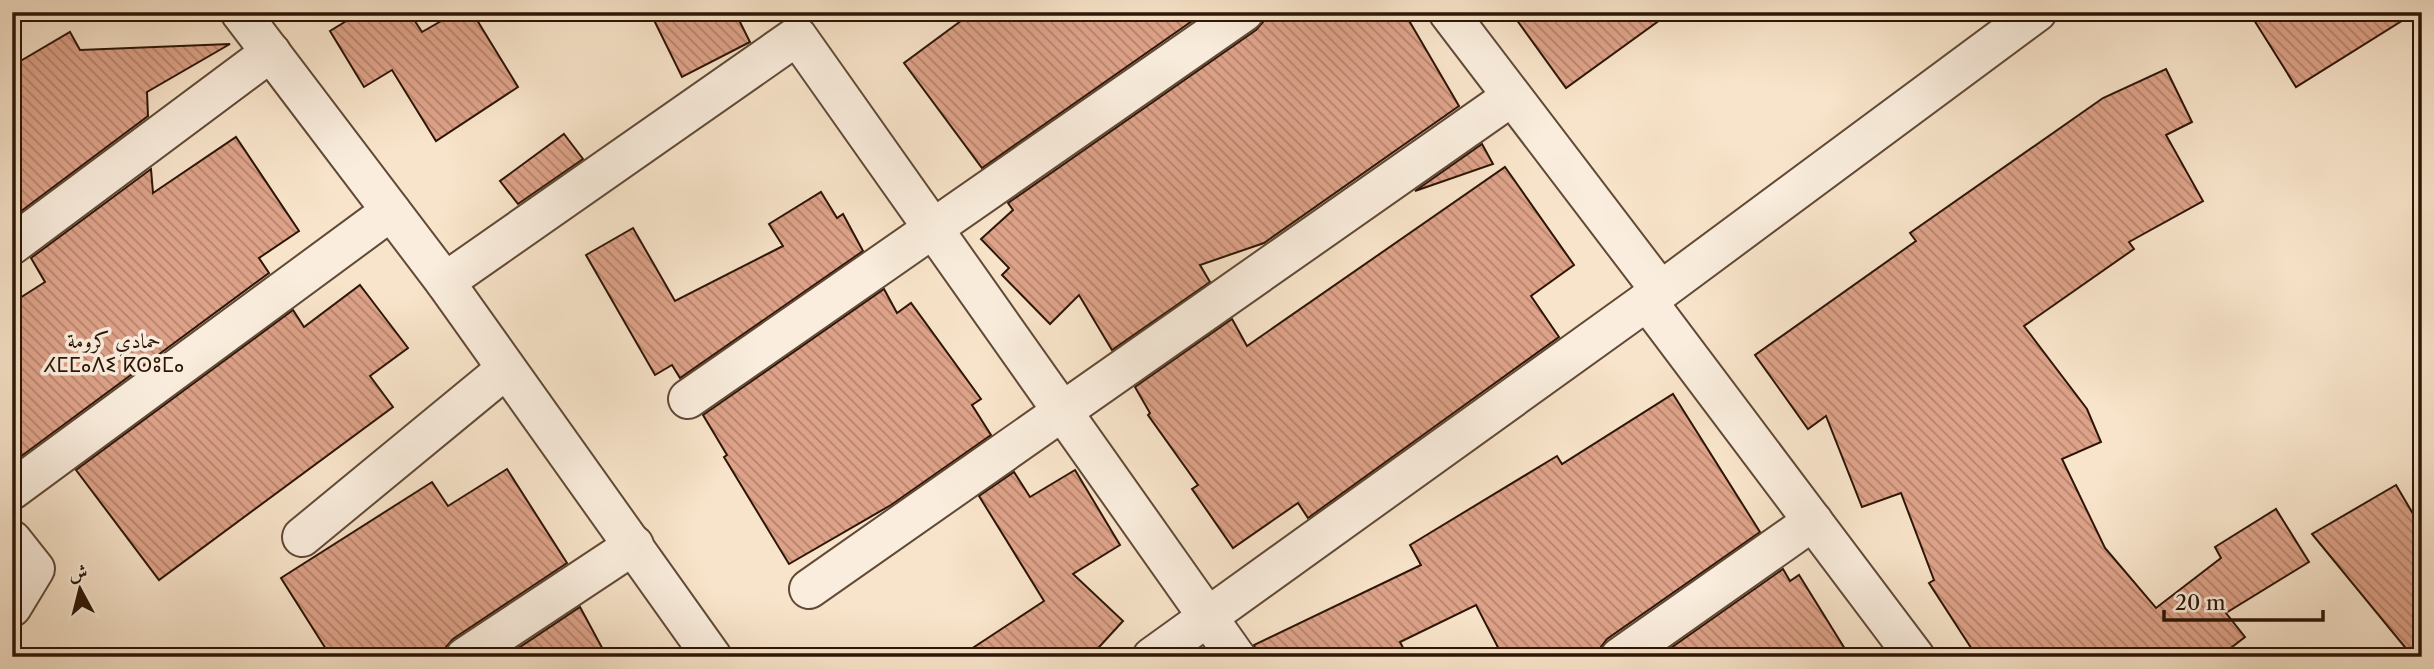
<svg xmlns="http://www.w3.org/2000/svg" width="2434" height="669" font-family="'Libre Caslon Text',Amiri,'Noto Sans Tifinagh',serif">
<defs>
<pattern id="building-back-hatch" width="6" height="6" patternUnits="userSpaceOnUse" patternTransform="scale(1.75)"><rect width="6" height="6" fill="#dea289"/><path d="M-1 5l2 2M0 0l6 6M5-1l2 2" fill="none" stroke="#b4836e"/></pattern>
</defs>
<rect width="100%" height="100%" fill="#f8e4ca"/>
<filter id="stains"><feTurbulence type="fractalNoise" baseFrequency=".00286" numOctaves="4"/><feColorMatrix values="0 0 0 0 .2 0 0 0 0 .09 0 0 0 0 .02 0 0 0 .5 -.17"/></filter>
<radialGradient id="worn" r=".72"><stop offset=".6" stop-color="#630" stop-opacity="0"/><stop offset="1" stop-color="#630" stop-opacity=".3"/></radialGradient>
<!-- building -->
<g fill="url(#building-back-hatch)" stroke="#2d1506" stroke-width="2">
<path d="M361 12H409L422 32 457 12H472L518 87 436 141 392 70 364 87 330 31Z"/>
<path d="M650 12H735L750 42 682 77Z"/>
<path d="M973 12H1205L982 168 904 63Z"/>
<path d="M1266 12H1404L1459 106 1264 243 1200 265 1210 282 1112 350 1079 295 1050 324 1002 275 1009 268 981 239 1013 210 1008 203 1256 30 1263 22Z"/>
<path d="M1511 12H1671L1566 88Z"/>
<path d="M2249 12H2416L2296 87Z"/>
<path d="M70 32 80 50 230 44 147 92 148 116 12 218V66Z"/>
<path d="M2166 69 2192 122 2166 135 2203 201 2129 242 2134 249 2024 326 2087 409 2101 442 2062 459 2105 548 2156 608 2221 558 2215 547 2276 509 2309 562 2226 613 2245 637 2219 657H1977L1929 583 1934 580 1901 493 1862 507 1826 416 1808 429 1755 355 1916 241 1910 233 2103 98Z"/>
<path d="M564 134 583 159 518 204 500 181Z"/>
<path d="M236 137 299 231 259 258 269 273 12 463V303L45 282 31 258 151 169 153 193Z"/>
<path d="M1482 144 1493 164 1415 191Z"/>
<path d="M1505 167 1574 265 1531 296 1559 337 1308 518 1298 503 1233 548 1192 489 1198 485 1148 415 1150 413 1135 387 1232 319 1247 346Z"/>
<path d="M821 192 837 218 843 214 863 251 680 378 672 365 655 375 586 255 633 228 675 301 783 246 769 224Z"/>
<path d="M360 285 408 348 370 376 393 407 159 580 76 470 293 310 304 327Z"/>
<path d="M884 289 897 313 911 303 981 399 972 405 991 435 891 505 789 564 724 457 727 455 703 415Z"/>
<path d="M1673 394 1760 532 1607 639 1601 647 1599 657H1503L1476 605 1400 642 1408 657H1258L1254 645 1421 565 1410 545 1557 456 1562 464Z"/>
<path d="M507 469 567 563 453 639 446 647 443 657H331L281 578 432 482 448 506Z"/>
<path d="M1075 470 1120 545 1073 574 1123 621 1090 657H959L1044 601 979 496 1014 472 1030 497Z"/>
<path d="M2396 485 2422 529V657H2413L2312 534Z"/>
<path d="M1783 569 1790 581 1799 575 1850 657H1658Z"/>
<path d="M580 607 607 657H505Z"/>
</g>
<g fill="none" stroke-linecap="round" stroke-linejoin="round">
<defs>
<g id="minor">
<path d="M240 12 445 282 712 657"/>
<path d="M1448 12 1660 290"/>
<path d="M12 245 271 52"/>
<path d="M445 282 797 36 1236 657"/>
<path d="M1647 301 1915 657"/>
<path d="M688 399 1244 12"/>
<path d="M12 490 391 211"/>
<path d="M302 537 506 369"/>
<path d="M12 540 35 569 12 607"/>
<path d="M809 589 1511 97"/>
<path d="M465 657 634 545"/>
<path d="M1152 657 1647 301 2037 12"/>
<path d="M1620 657 1813 521"/>
</g>
</defs>
<!-- minor casing -->
<use href="#minor" stroke="#604937" stroke-width="42"/>
<!-- minor -->
<use href="#minor" stroke="#faeddd" stroke-width="38"/>
</g>
<g text-anchor="middle" dominant-baseline="central" stroke-width="7" stroke-linejoin="round" paint-order="stroke">
<!-- quarter labels -->
<g font-size="21" fill="#2d1506" stroke="#faeddd">
<text x="114" y="340">حمادي كرومة<tspan x="114" dy="24">ⵃⵎⵎⴰⴷⵉ ⴽⵔⵓⵎⴰ</tspan></text>
</g>
</g>
<!-- margin -->
<rect width="2434" height="669" fill="none" stroke="#f8e4ca" stroke-width="42"/>
<rect x="14" y="14" width="2406" height="641" fill="none" stroke="#2d1506" stroke-width="3.5"/>
<rect x="21" y="21" width="2392" height="627" fill="none" stroke="#2d1506" stroke-width="2"/>
<!-- north arrow -->
<g transform="translate(80 589) rotate(353)" stroke="#faeddd" stroke-width="5" paint-order="stroke">
<path d="M0-5L12 26L0 18L-12 26Z" fill="#2d1506"/>
<text y="-10" font-size="19" font-weight="bold" text-anchor="middle" fill="#2d1506">ش</text>
</g>
<!-- scale -->
<path d="M2164 610v10h159v-10" fill="none" stroke="#2d1506" stroke-width="3.5"/>
<text x="2175" y="610" font-size="21" fill="#2d1506" stroke="#faeddd" stroke-width="5" paint-order="stroke">20 m</text>
<rect width="100%" height="100%" filter="url(#stains)"/>
<rect width="100%" height="100%" fill="url(#worn)"/>
</svg>
